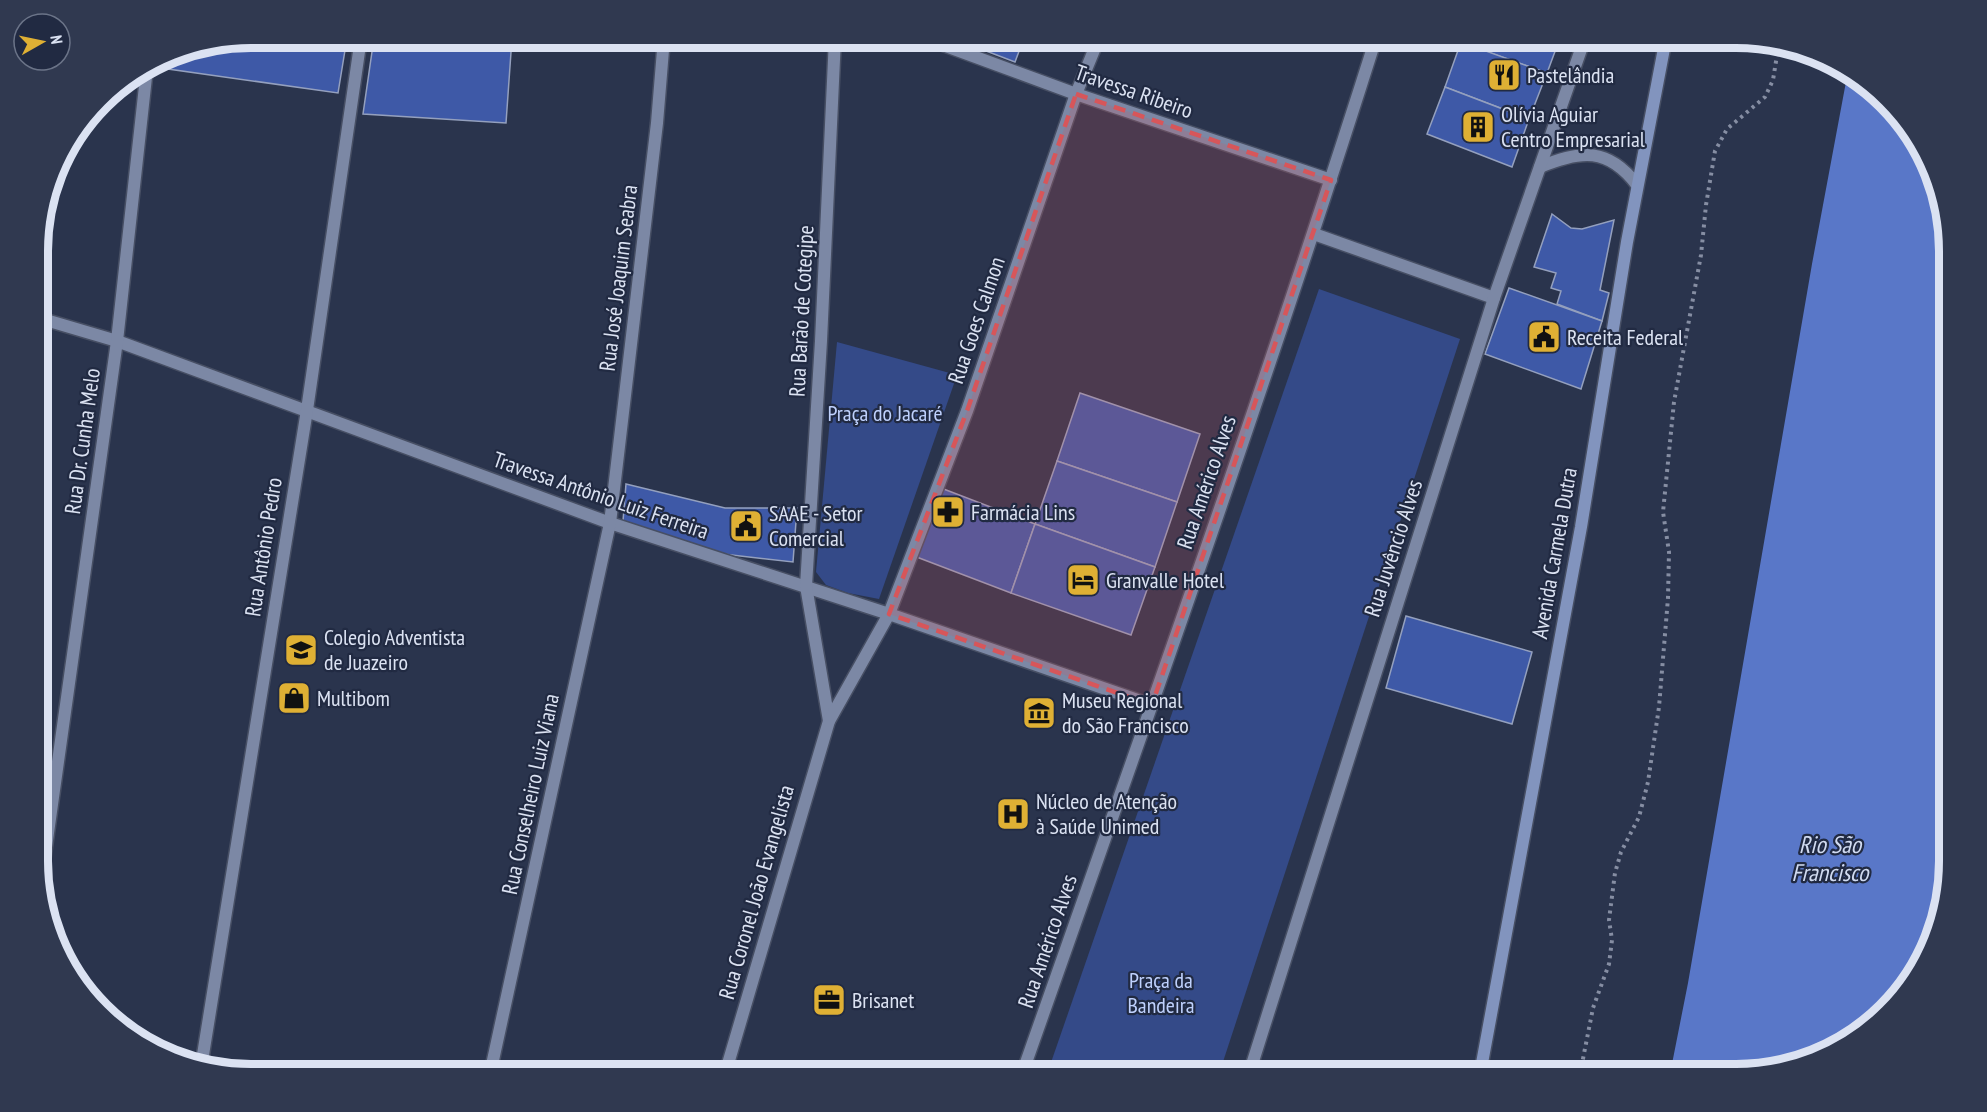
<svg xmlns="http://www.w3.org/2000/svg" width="1987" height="1112" font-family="'PT Sans Narrow',sans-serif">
<rect width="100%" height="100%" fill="#2a344d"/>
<!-- green -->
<g fill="#344a88">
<path d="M1319 289 1460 339 1219 1074H1047Z"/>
<path d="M837 342 957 375 879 599 848 593 826 585 816 572Z"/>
</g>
<!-- water -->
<path fill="#5977c8" d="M1848 71 1914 133 1949 237V874L1921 967 1843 1046 1749 1074H1670L1688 983 1812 264Z"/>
<!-- building -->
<g fill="#3e59a7" stroke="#94a0be" stroke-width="1.5">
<path d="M251 38H347L338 93 154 67V63L170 54Z"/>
<path d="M374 38H512L506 123 363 114Z"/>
<path d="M952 38H1024L1015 62Z"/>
<path d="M1448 38H1560L1547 73Z"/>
<path d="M1461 42 1547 73 1529 119 1445 87Z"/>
<path d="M1445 87 1529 119 1512 167 1427 134Z"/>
<path d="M1552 214 1571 228 1582 229 1614 220 1600 290 1609 293 1602 321 1557 304 1561 291 1551 288 1556 273 1534 267Z"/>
<path d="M1509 288 1602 321 1581 389 1485 354Z"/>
<path d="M1080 393 1200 434 1177 502 1057 461Z"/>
<path d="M1057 461 1177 502 1155 567 1035 524Z"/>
<path d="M626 484 725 508H797L793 562 723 554 623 521Z"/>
<path d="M941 488 1035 524 1011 593 914 556Z"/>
<path d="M1035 524 1155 567 1131 635 1011 593Z"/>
<path d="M1406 616 1532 652 1512 724 1386 688Z"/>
</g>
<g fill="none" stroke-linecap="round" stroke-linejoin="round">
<defs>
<g id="pedestrian">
<path d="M924 38 1076 94 1331 180"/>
<path d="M889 614 1152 705"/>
</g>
<g id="minor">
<path d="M1314 234 1494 298"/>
<path d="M39 318 117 341 610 523 889 614"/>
<path d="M40 890 117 341 147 68"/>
<path d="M490 1074 610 523 657 123 664 38"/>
<path d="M1022 1074C1143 730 1266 386 1376 38"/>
</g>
<g id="tertiary">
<path d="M1540 167C1581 150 1608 147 1637 185"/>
<path d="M829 721 806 586 821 341 835 38"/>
<path d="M202 1061 307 410 361 38"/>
<path d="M725 1074 829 721 889 614 967 411 1076 94 1099 38"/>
<path d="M1249 1074 1494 298 1585 38"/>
</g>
<path id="secondary" d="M1480 1074 1581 527 1627 242 1666 38"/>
</defs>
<!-- pedestrian casing -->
<use href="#pedestrian" stroke="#474f64" stroke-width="15"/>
<!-- minor casing -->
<use href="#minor" stroke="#474f64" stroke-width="15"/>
<!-- tertiary casing -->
<use href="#tertiary" stroke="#474f64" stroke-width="15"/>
<!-- secondary casing -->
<use href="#secondary" stroke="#474f64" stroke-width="15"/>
<!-- path -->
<path stroke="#868ea3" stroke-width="4" stroke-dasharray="3 4.5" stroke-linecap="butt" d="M1580 1074 1593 1008 1609 964 1612 940 1609 920 1615 873 1621 852 1639 817 1648 782 1659 707 1668 598 1669 552 1663 512 1674 402 1701 255 1706 205 1715 151 1727 129 1765 97 1773 80 1778 49"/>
<!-- pedestrian -->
<use href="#pedestrian" stroke="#7c88a5" stroke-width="12"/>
<!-- minor -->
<use href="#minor" stroke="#7c88a5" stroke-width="12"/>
<!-- tertiary -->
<use href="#tertiary" stroke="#7c88a5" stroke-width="12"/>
<!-- secondary -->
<use href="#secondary" stroke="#8294be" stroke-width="12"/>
</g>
<!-- marked area -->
<path fill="#d7565a" fill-opacity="0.2" stroke="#d7565a" stroke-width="4.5" stroke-dasharray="12 8" stroke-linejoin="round" d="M1076 94 1331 180 1152 705 889 614 967 411Z"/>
<!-- icons -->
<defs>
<symbol id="restaurant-square" viewBox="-11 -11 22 22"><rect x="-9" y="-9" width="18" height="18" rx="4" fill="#dfb034" stroke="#212a42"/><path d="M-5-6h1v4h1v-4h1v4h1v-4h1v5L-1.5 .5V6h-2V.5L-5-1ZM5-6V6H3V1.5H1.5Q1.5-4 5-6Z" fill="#111"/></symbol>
<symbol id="building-square" viewBox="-11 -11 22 22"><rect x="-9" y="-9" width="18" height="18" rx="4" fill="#dfb034" stroke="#212a42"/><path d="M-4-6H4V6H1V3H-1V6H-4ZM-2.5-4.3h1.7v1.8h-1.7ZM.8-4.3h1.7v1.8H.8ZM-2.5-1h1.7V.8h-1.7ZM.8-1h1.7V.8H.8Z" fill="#111"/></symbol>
<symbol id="civic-square" viewBox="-11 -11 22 22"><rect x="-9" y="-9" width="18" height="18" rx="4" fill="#dfb034" stroke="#212a42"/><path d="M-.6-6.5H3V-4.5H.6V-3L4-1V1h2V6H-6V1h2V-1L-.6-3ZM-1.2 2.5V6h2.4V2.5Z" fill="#111"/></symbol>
<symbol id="pharmacy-square" viewBox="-11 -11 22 22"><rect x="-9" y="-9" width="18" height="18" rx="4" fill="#dfb034" stroke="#212a42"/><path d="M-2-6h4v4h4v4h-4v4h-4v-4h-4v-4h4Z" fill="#111"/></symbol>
<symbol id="hotel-square" viewBox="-11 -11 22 22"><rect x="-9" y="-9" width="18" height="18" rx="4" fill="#dfb034" stroke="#212a42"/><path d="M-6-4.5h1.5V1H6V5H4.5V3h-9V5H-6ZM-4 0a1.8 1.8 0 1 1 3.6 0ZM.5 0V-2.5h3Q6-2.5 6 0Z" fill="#111"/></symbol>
<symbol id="school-square" viewBox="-11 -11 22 22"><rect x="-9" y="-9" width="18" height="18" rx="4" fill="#dfb034" stroke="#212a42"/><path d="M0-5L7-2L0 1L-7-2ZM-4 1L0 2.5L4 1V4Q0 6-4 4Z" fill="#111"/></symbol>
<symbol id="shop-square" viewBox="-11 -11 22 22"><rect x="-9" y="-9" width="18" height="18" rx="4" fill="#dfb034" stroke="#212a42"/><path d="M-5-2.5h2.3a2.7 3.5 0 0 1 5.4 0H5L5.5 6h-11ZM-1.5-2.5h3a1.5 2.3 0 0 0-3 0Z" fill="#111"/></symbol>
<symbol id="museum-square" viewBox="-11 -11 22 22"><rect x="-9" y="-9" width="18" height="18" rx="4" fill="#dfb034" stroke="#212a42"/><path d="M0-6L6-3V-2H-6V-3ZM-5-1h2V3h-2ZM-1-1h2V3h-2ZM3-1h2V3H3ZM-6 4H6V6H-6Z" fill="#111"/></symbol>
<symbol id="hospital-square" viewBox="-11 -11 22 22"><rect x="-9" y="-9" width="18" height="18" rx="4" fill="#dfb034" stroke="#212a42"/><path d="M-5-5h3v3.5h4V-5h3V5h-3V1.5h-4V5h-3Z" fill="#111"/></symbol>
<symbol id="office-square" viewBox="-11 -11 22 22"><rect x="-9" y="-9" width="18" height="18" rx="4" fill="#dfb034" stroke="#212a42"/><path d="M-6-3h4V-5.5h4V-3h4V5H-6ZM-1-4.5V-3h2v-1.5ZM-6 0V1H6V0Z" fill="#111"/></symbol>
</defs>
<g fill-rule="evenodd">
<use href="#restaurant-square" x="1485" y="56" width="38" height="38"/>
<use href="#building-square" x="1459" y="108" width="38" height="38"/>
<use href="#civic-square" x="1525" y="318" width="38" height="38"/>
<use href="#pharmacy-square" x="929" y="493" width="38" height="38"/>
<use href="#civic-square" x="727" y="507" width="38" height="38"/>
<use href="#hotel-square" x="1064" y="561" width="38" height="38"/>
<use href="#school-square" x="282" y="631" width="38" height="38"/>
<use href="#shop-square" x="275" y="679" width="38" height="38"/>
<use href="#museum-square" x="1020" y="694" width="38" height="38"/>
<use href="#hospital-square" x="994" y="795" width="38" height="38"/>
<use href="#office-square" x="810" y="981" width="38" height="38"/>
</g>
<g text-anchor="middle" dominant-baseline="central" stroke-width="4.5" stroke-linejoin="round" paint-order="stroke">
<!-- poi labels -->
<g font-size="22" fill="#dbe2f2" stroke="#212a42" text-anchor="start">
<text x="1527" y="75">Pastelândia</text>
<text x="1501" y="114">Olívia Aguiar<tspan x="1501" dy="25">Centro Empresarial</tspan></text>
<text x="1567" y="337">Receita Federal</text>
<text x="971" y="512">Farmácia Lins</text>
<text x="769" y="513">SAAE - Setor<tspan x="769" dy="25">Comercial</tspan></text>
<text x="1106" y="580">Granvalle Hotel</text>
<text x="324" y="637">Colegio Adventista<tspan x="324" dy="25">de Juazeiro</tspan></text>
<text x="317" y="698">Multibom</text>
<text x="1062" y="700">Museu Regional<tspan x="1062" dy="25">do São Francisco</tspan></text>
<text x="1036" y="801">Núcleo de Atenção<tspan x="1036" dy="25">à Saúde Unimed</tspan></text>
<text x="852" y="1000">Brisanet</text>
</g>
<!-- street labels -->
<g font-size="22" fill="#dbe2f2" stroke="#212a42">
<text transform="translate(1134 91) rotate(19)">Travessa Ribeiro</text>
<text transform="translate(618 278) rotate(-83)">Rua José Joaquim Seabra</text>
<text transform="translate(801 311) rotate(-87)">Rua Barão de Cotegipe</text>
<text transform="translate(976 320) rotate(-71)">Rua Goes Calmon</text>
<text transform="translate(82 441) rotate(-82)">Rua Dr. Cunha Melo</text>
<text transform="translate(1206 482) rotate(-71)">Rua Américo Alves</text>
<text transform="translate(601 495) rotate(19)">Travessa Antônio Luiz Ferreira</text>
<text transform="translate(263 547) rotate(-81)">Rua Antônio Pedro</text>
<text transform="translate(1393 548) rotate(-72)">Rua Juvêncio Alves</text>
<text transform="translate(1554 553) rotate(-80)">Avenida Carmela Dutra</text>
<text transform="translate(530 794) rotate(-78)">Rua Conselheiro Luiz Viana</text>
<text transform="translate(756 892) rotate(-74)">Rua Coronel João Evangelista</text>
<text transform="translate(1047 941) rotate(-71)">Rua Américo Alves</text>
</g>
<!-- park labels -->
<g font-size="22" fill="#bfd1fd" stroke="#212a42">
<text x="885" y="413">Praça do Jacaré</text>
<text x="1161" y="980">Praça da<tspan x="1161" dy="25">Bandeira</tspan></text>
</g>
<!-- water labels -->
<g font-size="24" font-style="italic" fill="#d1dbf1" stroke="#212a42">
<text x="1830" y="844">Rio São<tspan x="1830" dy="28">Francisco</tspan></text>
</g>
</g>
<!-- crop -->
<path d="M0 0H1987V1112H0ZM251 48H1736A203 203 0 0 1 1939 251V861A203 203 0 0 1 1736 1064H251A203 203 0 0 1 48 861V251A203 203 0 0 1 251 48Z" fill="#303950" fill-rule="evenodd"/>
<path fill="none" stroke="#dbe2f2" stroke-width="8" d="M251 48H1736A203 203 0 0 1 1939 251V861A203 203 0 0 1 1736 1064H251A203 203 0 0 1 48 861V251A203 203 0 0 1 251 48Z"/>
<!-- north arrow -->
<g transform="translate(42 42) rotate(81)"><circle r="28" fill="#212a42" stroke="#6b7488" stroke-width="1.5"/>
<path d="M0-4.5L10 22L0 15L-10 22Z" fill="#dfb034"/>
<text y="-9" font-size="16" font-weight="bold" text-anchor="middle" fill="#dbe2f2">N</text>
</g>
</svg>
